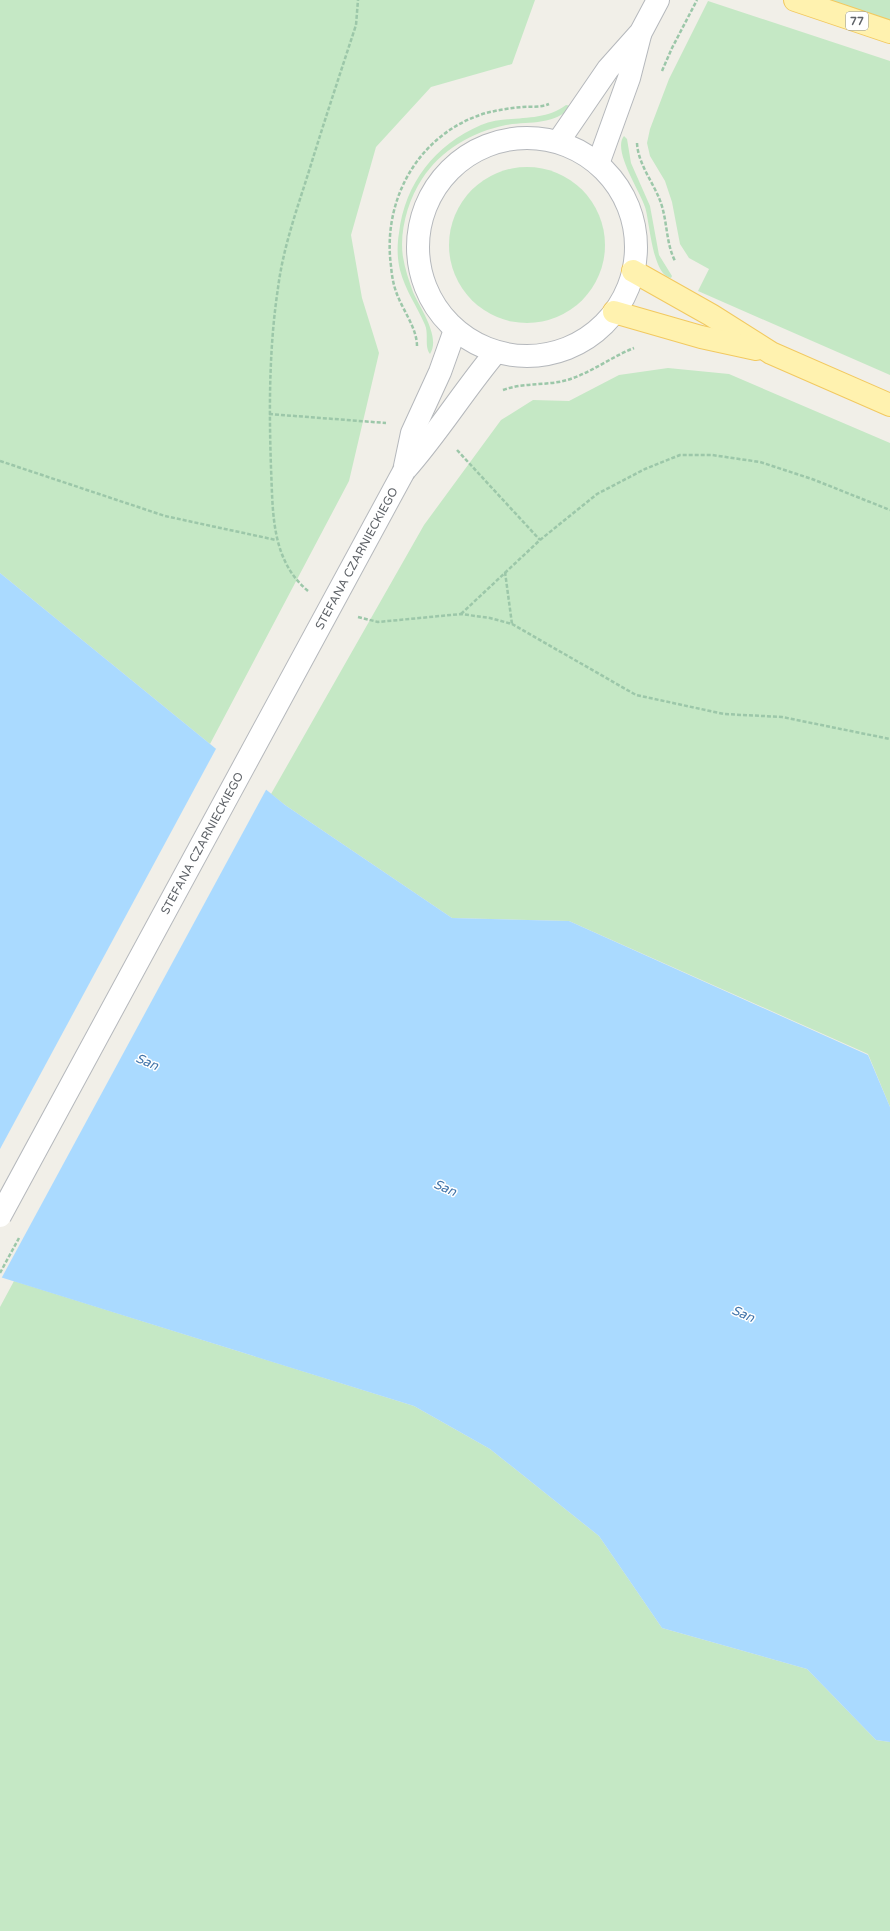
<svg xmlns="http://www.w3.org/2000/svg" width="890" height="1931" font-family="'Varela Round',sans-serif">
<rect width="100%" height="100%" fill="#f1efe8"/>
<!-- green -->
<g fill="#c5e8c5">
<path d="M0 0H535L512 64 431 87 376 147 351 235 362 298 379 353 349 481 210 744 0 573Z"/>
<path d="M811 0H890V22Z"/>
<path d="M708 1 890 61V375L698 291 709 269 689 258 680 244 672 202 665 181 650 156 647 143 650 129 669 79Z"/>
<path d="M566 105 571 106C555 126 529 121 506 125 472 132 441 150 422 179 408 200 399 232 403 257 405 269 409 281 413 292 420 308 441 337 430 354 424 346 429 334 425 325 417 306 405 290 400 270 397 258 397 245 399 233 405 183 435 145 481 125 508 114 541 124 566 105Z"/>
<path d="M624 136 627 139 631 163 650 206 659 255 672 276 671 278C652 275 650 222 645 207 640 191 612 150 624 136Z"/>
<circle cx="527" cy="245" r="78"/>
<path d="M668 368 729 374 890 443V1107L868 1054 569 921 452 918 285 805 271 794 424 525 501 420 533 400 569 401 619 375Z"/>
<path d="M14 1281 414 1406 490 1449 599 1536 662 1628 807 1669 876 1740 890 1742V1931H0V1307Z"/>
</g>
<!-- water -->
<path fill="#aadaff" d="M0 573 285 805 452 918 569 921 868 1055 890 1107V1742L876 1740 807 1669 662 1628 599 1536 490 1449 414 1406 0 1277Z"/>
<!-- pier -->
<path fill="#f1efe8" d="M217 747 267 788 1 1279H0V1149Z"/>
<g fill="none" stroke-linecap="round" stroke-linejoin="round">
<defs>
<g id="tertiary">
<circle cx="527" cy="247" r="109"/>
<path d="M558 142 608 69 641 32 658 0"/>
<path d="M598 164 629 78 640 35"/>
<path d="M405 470C438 433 464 390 496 352"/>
<path d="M404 471 412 433 440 372 455 330"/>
</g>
<g id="primary">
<path d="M795 0 890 32"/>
<path d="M633 271 711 315 771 353 890 405"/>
<path d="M614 312 701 337 756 349"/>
</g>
</defs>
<!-- tertiary casing -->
<use href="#tertiary" stroke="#b5b8bc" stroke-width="24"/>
<!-- primary casing -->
<use href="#primary" stroke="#f2c960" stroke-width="24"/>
<!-- path -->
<g stroke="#9cc7a9" stroke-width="2.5" stroke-dasharray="4 2" stroke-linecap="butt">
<path d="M662 71 672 48 697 0"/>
<path d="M637 143C638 163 652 181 659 198 668 219 665 241 675 261"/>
<path d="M417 346C417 330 405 313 399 299 394 288 392 278 391 266 382 199 419 133 486 113 498 110 510 108 522 107 531 106 540 108 549 104"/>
<path d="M503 390C525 382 547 386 567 380 591 373 611 357 634 348"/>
<path d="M269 414 386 423"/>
<path d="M457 450 540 540"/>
<path d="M0 461 165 516 276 540"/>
<path d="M505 572 512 624"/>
<path d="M308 591C271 560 273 513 271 468 269 408 269 348 278 288 283 248 297 209 309 171 324 122 340 74 356 25L358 0"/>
<path d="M461 614 540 540 597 494 645 469 680 455H712L760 462 812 479 890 510"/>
<path d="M358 617 378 622 461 614 490 618 512 624 636 695 724 714 782 717 890 739"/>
</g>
<!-- tertiary -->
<use href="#tertiary" stroke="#fff" stroke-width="22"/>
<!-- primary -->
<use href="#primary" stroke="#fff2af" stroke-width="22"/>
<defs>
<g id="tertiary-bridge">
<path id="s1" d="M0 1216 404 471"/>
</g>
</defs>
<!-- tertiary-bridge casing -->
<use href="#tertiary-bridge" stroke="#b5b8bc" stroke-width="24" stroke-linecap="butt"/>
<!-- path-bridge -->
<path stroke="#9cc7a9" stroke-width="2.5" stroke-dasharray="4 2" stroke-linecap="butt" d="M0 1273 19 1238"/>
<!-- tertiary-bridge -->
<use href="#tertiary-bridge" stroke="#fff" stroke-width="22"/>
</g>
<g text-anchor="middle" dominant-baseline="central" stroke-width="3" stroke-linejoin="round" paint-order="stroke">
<!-- shield labels -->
<rect fill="#fff" stroke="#8f9295" stroke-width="1" x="846" y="12" width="22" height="18" rx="3"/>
<g font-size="11" font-weight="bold" fill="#5f6368">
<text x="857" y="21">77</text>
</g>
<!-- street labels -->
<g font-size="12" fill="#5f6368" stroke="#fff">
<text stroke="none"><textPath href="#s1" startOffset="748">STEFANA CZARNIECKIEGO</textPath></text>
<text stroke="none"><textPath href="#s1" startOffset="424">STEFANA CZARNIECKIEGO</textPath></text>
</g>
<!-- water labels -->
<g font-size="13" font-style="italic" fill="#4174aa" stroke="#fff">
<text transform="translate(147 1062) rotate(23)">San</text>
<text transform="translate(445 1188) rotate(23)">San</text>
<text transform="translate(743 1314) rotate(23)">San</text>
</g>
</g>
</svg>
